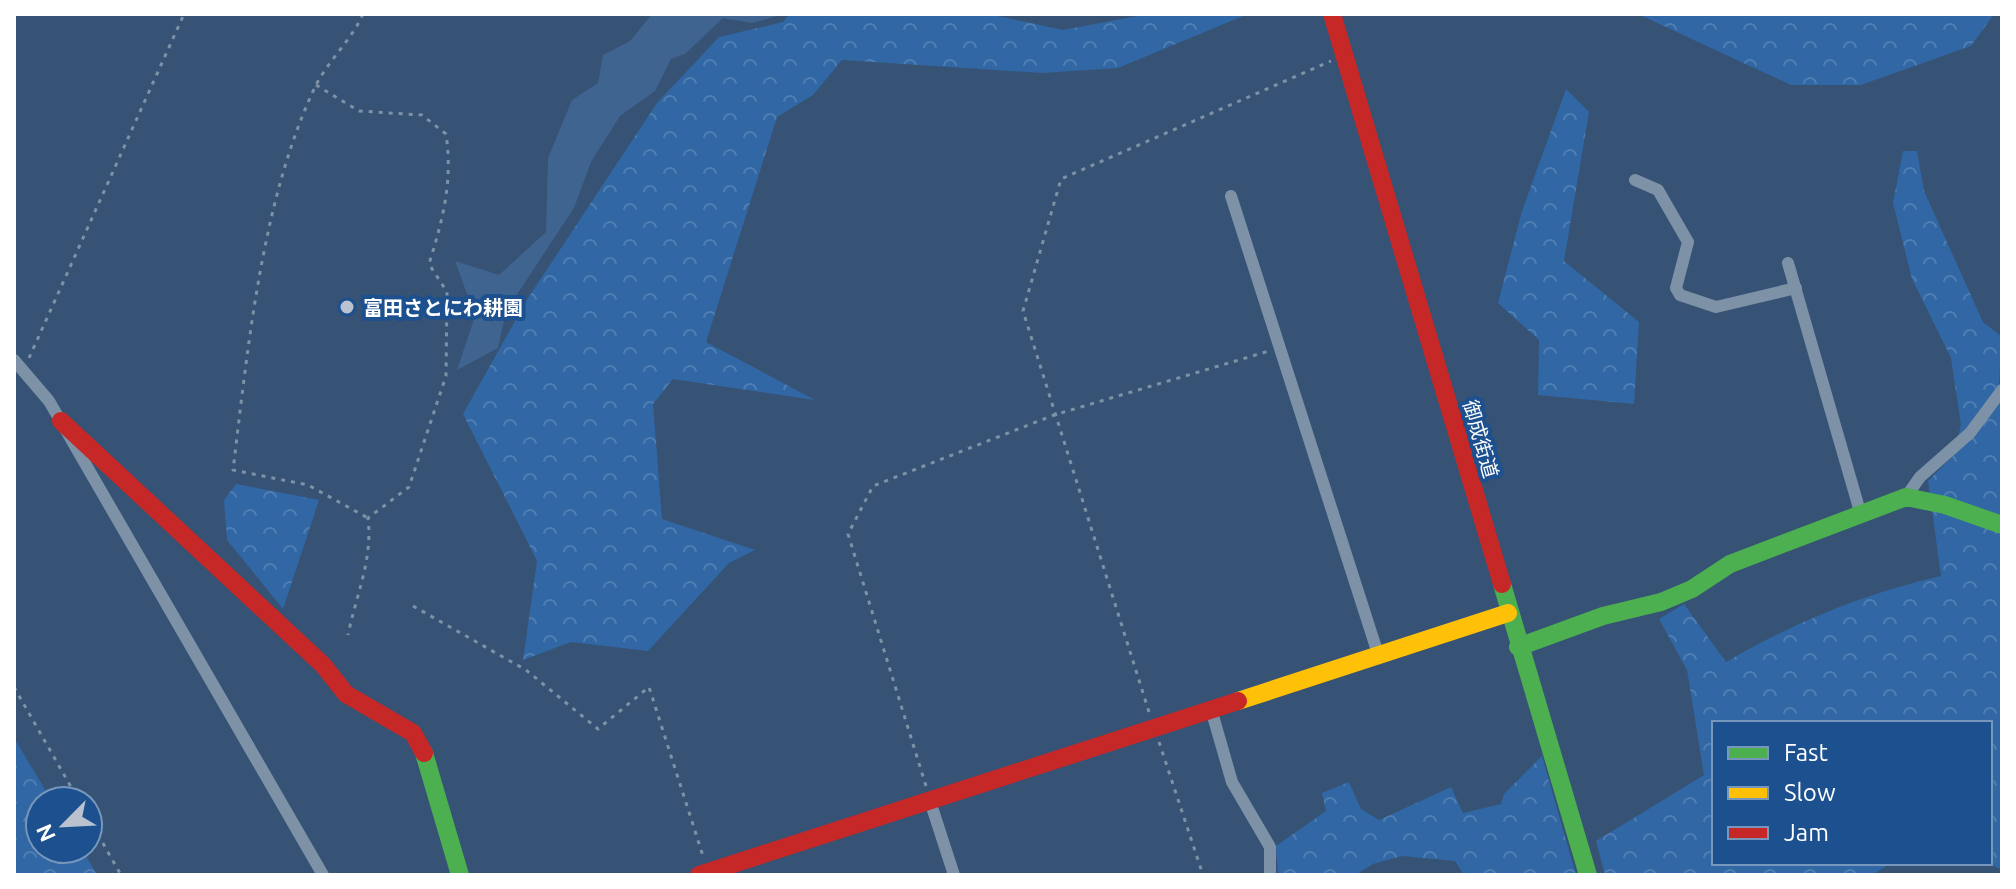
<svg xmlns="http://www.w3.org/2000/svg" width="2016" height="889" font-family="Ubuntu,'Noto Sans JP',sans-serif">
<defs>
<pattern id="forest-crowns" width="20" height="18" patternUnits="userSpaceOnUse" patternTransform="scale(2)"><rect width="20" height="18" fill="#3067a4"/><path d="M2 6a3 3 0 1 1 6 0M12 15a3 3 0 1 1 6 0" fill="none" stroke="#4f7eb2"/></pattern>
</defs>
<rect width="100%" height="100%" fill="#365274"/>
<!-- forest -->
<g fill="url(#forest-crowns)">
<path d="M789 14H989L1063 30 1148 14H1248L1118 68 1042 73 842 60 813 95 777 117 706 342 815 400 673 379 653 404 662 519 755 550 729 563 648 651 571 642 523 660 537 561 463 414 528 298 657 103 719 37 783 22Z"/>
<path d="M1638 14H1994L1971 46 1861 85H1791Z"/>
<path d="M1566 89 1589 112 1564 261 1639 322 1634 404 1538 395 1539 340 1498 303 1522 211Z"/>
<path d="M1903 151H1917L1924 191 1983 322 2002 337 1999 384 2002 395V870L1988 863 1990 723H1714V863H1891L1872 875H1605L1596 841 1704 775 1687 670 1659 619 1684 604 1726 662C1795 622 1863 594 1941 576L1928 481 1953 456 1961 425 1951 358 1912 279 1893 203Z"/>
<path d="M236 484 319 500 283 609 227 540 224 500Z"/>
<path d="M14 738 52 801H40V849H82L97 875H14Z"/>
<path d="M1542 756 1576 875H1464L1455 861 1402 856 1373 864 1355 875H1278L1276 846 1326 811 1322 793 1349 782 1361 809 1379 820 1451 787 1463 813 1501 804 1504 794Z"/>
</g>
<!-- water -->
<path fill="#406490" d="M652 14 781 15 752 23 723 18 685 54 671 59 655 91 620 116 591 162 574 208 506 311 498 348 457 370 475 316 455 261 499 275 546 232 548 158 572 100 598 83 603 55 630 41Z"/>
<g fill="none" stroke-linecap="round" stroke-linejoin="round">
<!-- path -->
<g stroke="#7d92a7" stroke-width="3" stroke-dasharray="4 6" stroke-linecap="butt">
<path d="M363 14C352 39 329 60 316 85 262 197 248 347 233 470L308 485 368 518"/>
<path d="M316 85 359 111 422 115 446 134C453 181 443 219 429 264L447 292 446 376 409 487 368 518C373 560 356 595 348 635"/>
<path d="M29 358 184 14"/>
<path d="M413 606 526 670 598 729 649 687 703 856"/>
<path d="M14 687 79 801"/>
<path d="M1149 712 1023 311 1061 179 1331 61"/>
<path d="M1159 742 1203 875"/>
<path d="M926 786 848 534 873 486 1054 415 1269 351"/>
<path d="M88 817 121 875"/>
</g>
<!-- street -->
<g stroke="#7d92a7" stroke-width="12">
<path d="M1635 180 1658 190 1688 242 1676 288 1680 295 1716 307 1796 288"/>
<path d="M1231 196 1379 657"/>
<path d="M1788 263 1861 515"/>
<path d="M14 360 49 401 323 875"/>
<path d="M1906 497 1920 477 1970 433 2002 390"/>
<path d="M1211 709 1232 782 1270 847V875"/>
<path d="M930 801 954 875"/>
</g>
<!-- fast -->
<g stroke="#4caf50" stroke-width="18">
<path d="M1502 584 1588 875"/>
<path d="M1518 647 1603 616 1661 602 1692 589 1730 564 1906 497 1945 505 2002 525"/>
<path d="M424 753 460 875"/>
</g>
<!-- slow -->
<path stroke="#ffc107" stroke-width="18" d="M1238 701 1508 613"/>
<!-- jam -->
<g stroke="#c62828" stroke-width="18">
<path d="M1332 14 1502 584"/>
<path d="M61 421 323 665 346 694 413 733 424 753"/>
<path d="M699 875 1238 701"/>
</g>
</g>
<!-- markers -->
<circle fill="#b9c2ce" stroke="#1c508e" stroke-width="3" cx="347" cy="307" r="8"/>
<g text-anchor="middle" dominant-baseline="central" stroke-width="8" stroke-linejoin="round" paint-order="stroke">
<!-- poi labels -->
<g font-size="20" font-weight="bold" fill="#fff" stroke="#1c508e" text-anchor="start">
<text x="363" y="307">富田さとにわ耕園</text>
</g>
<!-- street labels -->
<g font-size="20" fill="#fff" stroke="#1c508e">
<text transform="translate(1481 439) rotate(74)">御成街道</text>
</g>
</g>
<!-- border -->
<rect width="2016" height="889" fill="none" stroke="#ffffff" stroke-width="32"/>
<!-- legend -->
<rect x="1712" y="721" width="280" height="144" fill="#1c508e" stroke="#7796bb" stroke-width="2"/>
<rect x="1728" y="747" width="40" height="12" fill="#4caf50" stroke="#7796bb" stroke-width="2"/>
<text x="1784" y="761" font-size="24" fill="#ffffff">Fast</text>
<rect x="1728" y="787" width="40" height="12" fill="#ffc107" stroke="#7796bb" stroke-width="2"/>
<text x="1784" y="801" font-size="24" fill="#ffffff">Slow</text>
<rect x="1728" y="827" width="40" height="12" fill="#c62828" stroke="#7796bb" stroke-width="2"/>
<text x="1784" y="841" font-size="24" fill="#ffffff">Jam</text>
<!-- north arrow -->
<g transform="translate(64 825) rotate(246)"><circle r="38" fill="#1c508e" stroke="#7796bb" stroke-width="2"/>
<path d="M0-6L14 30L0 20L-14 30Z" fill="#b9c2ce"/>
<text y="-12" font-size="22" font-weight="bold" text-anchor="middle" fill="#ffffff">N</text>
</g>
</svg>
